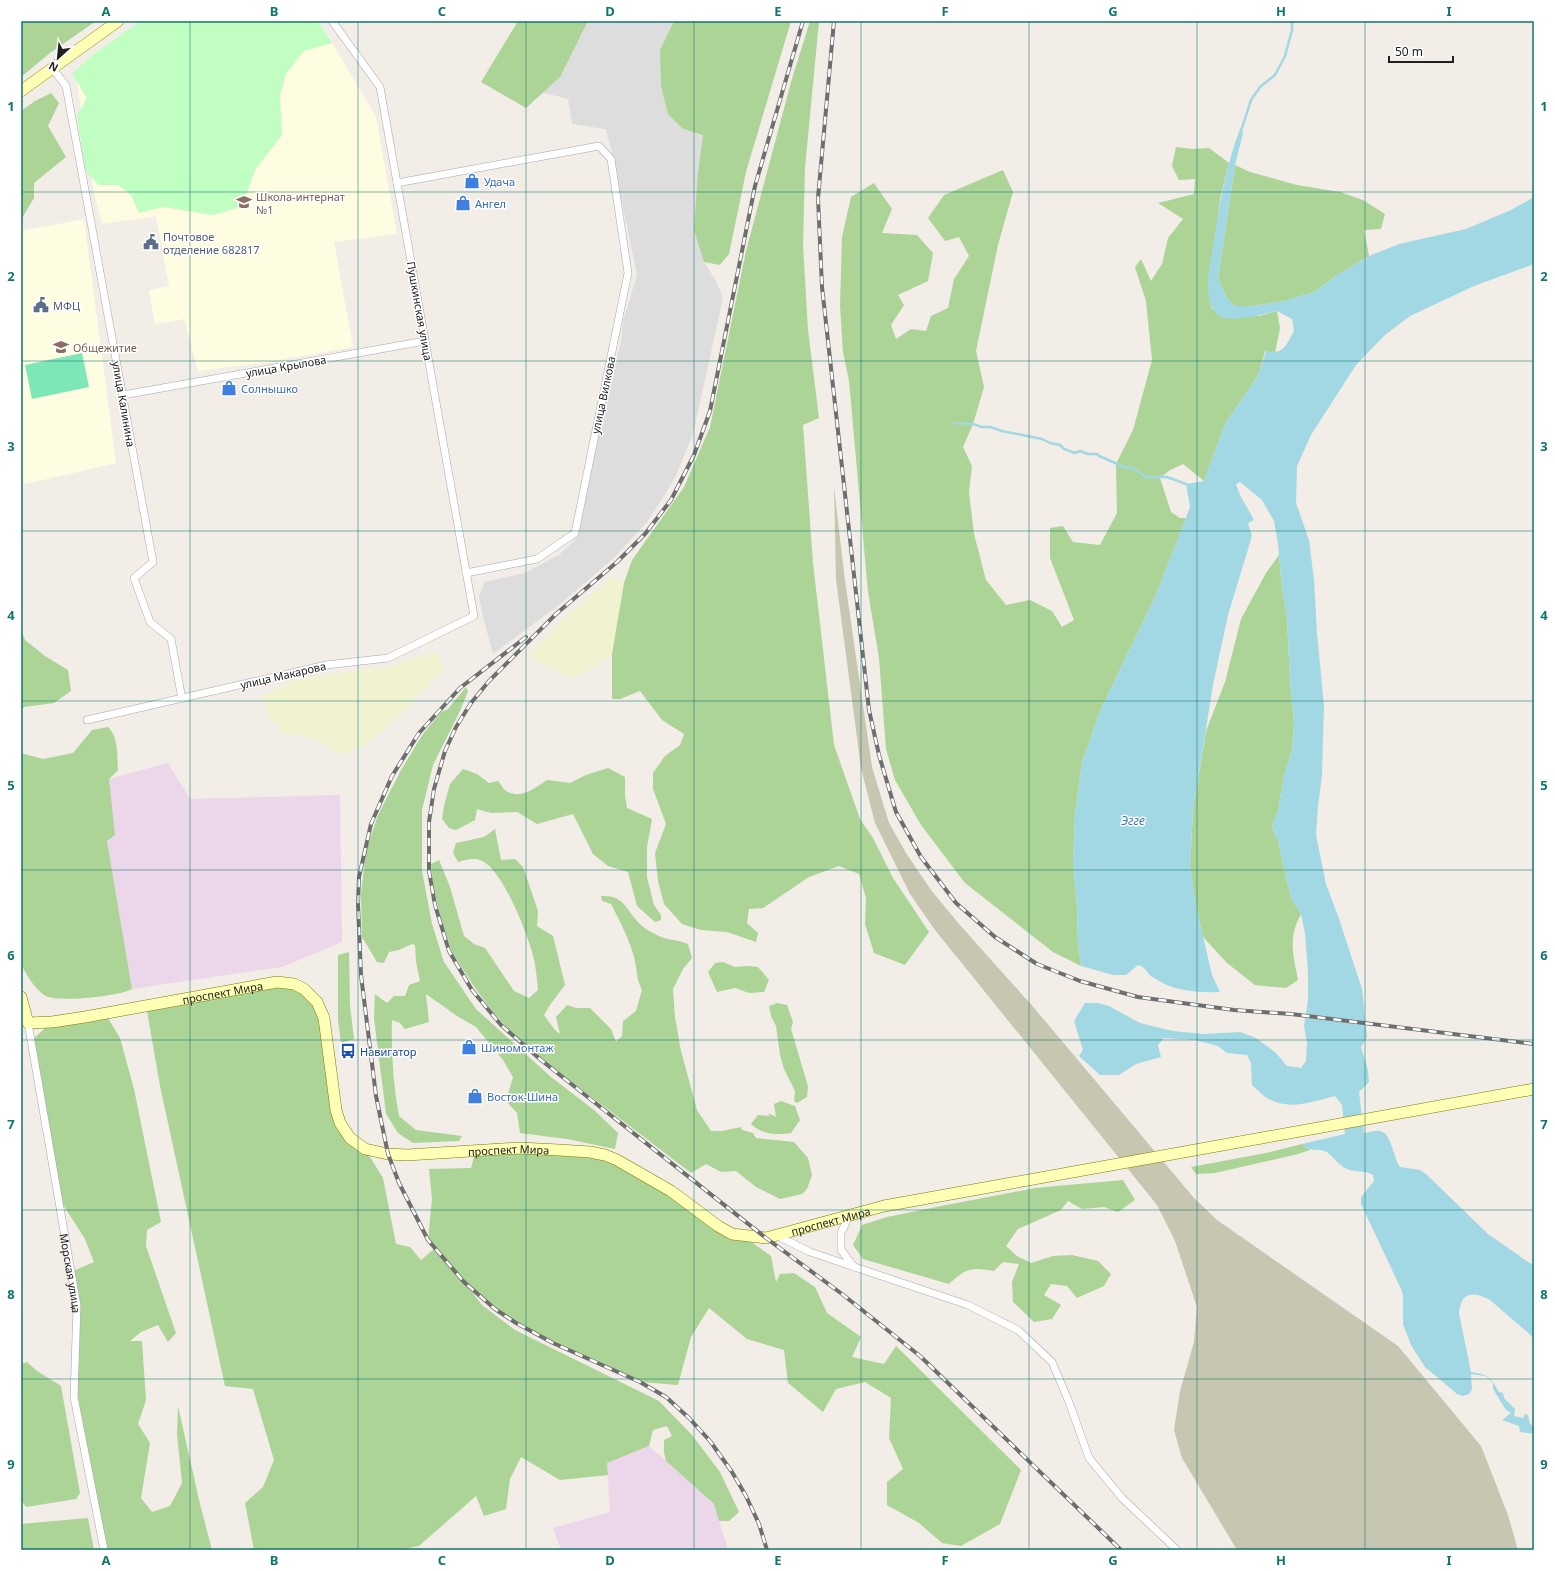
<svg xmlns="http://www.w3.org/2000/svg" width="1555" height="1571" font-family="'Noto Sans',sans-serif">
<rect width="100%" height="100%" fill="#f2ede6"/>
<!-- residential -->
<path fill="#dedddd" d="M585 21H674L660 50 683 129 703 135 698 173 704 262 716 281 723 298 693 434 675 478 648 521 613 559 559 605 493 654 483 617 479 596 485 582 525 573 560 554 574 541 579 531 592 459 610 383 621 342 623 321 637 275 610 144 605 129 572 124 568 99 541 92 581 36 586 24Z"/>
<!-- industrial -->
<g fill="#ebd7e9">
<path d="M168 763 190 799 340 795 342 942 282 967 132 989 97 782Z"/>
<path d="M649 1446 714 1504 728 1550H561L553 1528 610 1512 607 1463Z"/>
</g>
<!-- education -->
<g fill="#fffde1">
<path d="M318 21 332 43 376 117 397 234 334 242 353 347 263 363 198 371 184 319 155 324 149 290 169 286 156 216 102 224 93 188 77 82Z"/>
<path d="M84 219 116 463 21 485V231Z"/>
</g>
<!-- construction -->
<path fill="#c7c6b0" d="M834 487 845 581 872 767 889 823 906 853 931 890 959 924 1035 1009 1194 1198 1217 1220 1398 1346 1481 1446 1508 1515 1518 1550H1237L1182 1458 1174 1430 1180 1391 1194 1342 1197 1307 1175 1241 1157 1205 935 930 910 894 875 823 861 768 836 579Z"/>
<!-- farmland -->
<g fill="#f1f2d0">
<path d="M612 577 624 583 612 654 590 670 573 678 528 657 560 622Z"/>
<path d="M436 652 444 668 412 703 385 729 363 746 352 751 337 754 328 746 304 735 284 734 268 715 262 696 293 681 344 672 393 666 420 656Z"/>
</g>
<!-- forest -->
<g fill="#acd497">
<path d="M21 21H96L50 53 21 77Z"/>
<path d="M518 21H588L560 77 526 108 481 82Z"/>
<path d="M674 21H791L746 172 729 254 720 265 704 262 694 230 698 173 703 135 683 129 668 114 661 86 660 50Z"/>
<path d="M810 21H819L805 168 803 245 808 330 819 418 803 425 813 563 834 745 860 819 873 838 893 878 929 932 905 965 874 953 865 924 866 898 859 874 839 866 809 877 763 908 749 909 747 923 758 933 756 942 727 932 701 930 682 924 664 904 658 881 655 853 666 824 653 789V773L665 756 680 745 684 734 662 720 640 691 620 699H612V654L624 583 632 560 684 487 710 427 746 251 791 82Z"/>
<path d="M51 93 59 103 48 126 66 157 34 183V198L21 220V111L35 101Z"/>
<path d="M1176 147 1193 149 1209 148 1229 163 1221 194 1208 286 1212 309 1259 316 1277 311 1280 328 1275 353 1265 351 1260 370 1255 380 1225 424 1204 481 1183 464 1170 470 1160 478 1171 512 1180 518H1186L1156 595 1101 709 1082 762 1075 815 1073 864 1077 905 1078 944 1081 966 1053 952 965 883 921 825 895 780 886 749 879 658 868 592 849 381 843 352 840 306 842 237 851 197 874 183 892 209 882 233 917 235 933 253 928 281 898 295 904 305 891 325 896 339 911 329 926 331 931 316 948 308 954 279 969 256 959 237 945 241 928 218 944 195 1003 170 1013 192 998 245 976 351 984 387 973 424 963 447 972 466 969 492 974 534 986 580 1006 605 1030 600 1052 611 1062 627 1074 620 1050 558V528L1063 526 1073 542 1100 545 1117 513 1116 464 1133 430 1152 360 1146 301 1135 267 1141 259 1151 281 1162 264 1168 238 1183 219 1158 203 1194 194 1195 179 1179 180 1172 166Z"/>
<path d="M1235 165 1250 172 1297 185 1340 192 1363 200 1385 214 1381 229 1364 230 1369 256 1339 274 1314 292 1284 301 1253 306H1234L1226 297 1218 278Z"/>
<path d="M1279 555 1282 588 1287 616 1290 682 1294 722 1292 751 1284 776 1278 811 1272 827 1278 841 1291 898 1301 914C1288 938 1293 954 1298 980L1286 988 1255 985 1227 963 1203 937 1196 907 1190 867 1193 810 1206 731 1225 682 1241 619 1266 573Z"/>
<path d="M21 631 25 640 45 656 68 670 71 691 54 703 24 707 21 710Z"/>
<path d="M466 687 468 691 460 711 433 765 422 810V871L432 924 444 962 476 1009 551 1077 594 1110 618 1133 615 1149 567 1139 520 1133 517 1113 506 1101 513 1077 503 1060 476 1027 457 1016 426 994 429 1022 405 1029 400 1023 392 1020C391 1052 393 1084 399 1116L416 1130 462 1136 459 1141 413 1143 398 1133 386 1114 374 1018 375 994 387 1003 394 996H405L409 985 420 981 416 962 415 945 412 944 399 950 389 952 384 963 377 962 362 937 361 894 366 851 378 815 401 770 423 734 441 712 448 709Z"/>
<path d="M108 727C119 737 117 757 118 770L109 779 115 835 107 841 132 989C121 996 58 1003 46 996 36 991 26 974 21 964V753L43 759 73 753 92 730Z"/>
<path d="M608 768 625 777V795L627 808 652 819 647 847V877L654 905 661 915V920L655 922 637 906 628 872 608 866 593 854 573 814 537 824 517 812 491 813 477 809 475 820 456 830 449 828 442 819 444 806 450 784 463 769 477 774 489 783 498 781C501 784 503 789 506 791 521 800 535 788 547 780L570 783 586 775Z"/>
<path d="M495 829 501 860 515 859 523 867 538 911 537 926 553 936 565 985 550 1005 544 1015 555 1030 560 1034 556 1017 567 1005 576 1008H590L611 1029 616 1042 622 1036 623 1021 636 1011 642 990C636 978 637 969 634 957 629 938 619 920 611 904L602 901 601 896C623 895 625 907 637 921 641 926 649 931 655 934 666 941 677 939 688 944L692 958 683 969 673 989 675 1017 681 1051 697 1110 711 1131H722L741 1127 742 1130 753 1133 756 1138 794 1142 808 1158 812 1175 807 1189 802 1194 780 1199 756 1187 736 1171 721 1172 706 1164 691 1173 546 1062 509 1030 492 1011 473 985 452 952 441 920 432 880 431 864 439 860 450 887 464 936 474 944 485 948 514 991 529 998 538 990C537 980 536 969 534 959 529 937 503 870 482 861 474 857 466 860 458 862L453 853 456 843 484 837Z"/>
<path d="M349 952 350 1005 354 1039 341 1043 338 1020V955Z"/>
<path d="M723 962 735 967 748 966 758 967 769 980 764 992 749 993 735 988 717 992 708 972 715 963Z"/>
<path d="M294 984 317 1002 336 1110 365 1149 383 1178 396 1244 410 1247 421 1260 435 1248 428 1240 432 1199 429 1169 471 1168 476 1150 605 1155 743 1236 771 1256 776 1282 780 1274 794 1273 815 1287 827 1313 861 1337 852 1357 884 1364 896 1346 1021 1470 1000 1524 961 1546 942 1543 919 1523 887 1505V1482L903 1469 889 1438 891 1398 865 1382 836 1389 823 1412 788 1383 784 1350 747 1339 709 1308 691 1337 678 1385 640 1382 553 1343 516 1323 495 1309 463 1280 482 1305 515 1330 659 1401 692 1435 720 1472 739 1512 729 1521H719L714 1504 666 1461 664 1452V1440L672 1436 667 1426 653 1430 649 1446 607 1463 608 1475 560 1480 521 1457 510 1479 506 1509 484 1516 476 1496 419 1546 398 1550H254L245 1503 263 1487 274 1460 253 1389 225 1386 160 1086 146 1005Z"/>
<path d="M777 1003 787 1005 793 1022 791 1029 808 1086 807 1097 797 1103 794 1101 795 1091 784 1069 780 1055 776 1026 771 1016 769 1006Z"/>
<path d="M105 1013 120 1038 134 1089 161 1222 147 1230 146 1246 176 1333 168 1342 158 1325 141 1332 130 1341H142L146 1400 138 1424 150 1443 141 1498 152 1512 170 1506 182 1483 177 1434 178 1406 200 1504 212 1550H104L74 1397 77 1306 71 1272 94 1262 85 1239 58 1197 31 1041 52 1022Z"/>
<path d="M781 1101 795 1106 800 1120 791 1133C777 1135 762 1135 751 1124L758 1115 770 1116 768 1113 776 1117 774 1104Z"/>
<path d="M1302 1144 1310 1150 1298 1154 1215 1173 1196 1174 1191 1167 1266 1153Z"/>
<path d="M1123 1180 1135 1200 1118 1212 1104 1207 1082 1209 1068 1201 1061 1210 1018 1229 1006 1246 1017 1256 1031 1263 1053 1256 1072 1255 1098 1261 1111 1274 1104 1286 1077 1298 1067 1286 1051 1284 1044 1295 1061 1305 1052 1319 1034 1322 1013 1302 1012 1282 1019 1264 1003 1262 994 1271C971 1267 966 1268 949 1284L863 1259 853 1245 862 1225 887 1217 941 1206 1035 1188Z"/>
<path d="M27 1362 37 1371 61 1386 80 1493 76 1499 26 1507 21 1500V1364Z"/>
<path d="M88 1518 94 1550H21V1524Z"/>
</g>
<!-- park -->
<path fill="#c0fec1" d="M141 21H318L332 43 304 51 286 74 280 96 282 135 255 170 242 207 212 215 163 207 139 213 131 195 118 185H99L86 172 77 116 87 98 72 74 91 56Z"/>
<!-- pitch -->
<path fill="#7de7b8" d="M82 353 89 387 32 399 25 365Z"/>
<!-- water -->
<path fill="#a2d8e3" d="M1240 129 1243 133 1235 165 1218 278 1226 297 1234 306H1253L1284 301 1314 292 1339 274 1369 256 1399 244 1466 229 1511 210 1534 197V264L1474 286 1410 316 1385 335 1356 365 1311 435 1297 466 1296 503 1309 540 1314 580 1317 633 1324 706 1322 775 1318 806 1316 835 1326 884 1338 916 1362 989 1367 1037 1361 1047 1368 1070 1369 1082 1359 1092 1364 1133C1369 1133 1376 1130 1380 1131 1392 1133 1393 1158 1400 1167L1420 1170 1426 1174 1488 1234 1534 1266V1338L1490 1300C1473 1291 1461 1292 1459 1313L1471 1372C1489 1375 1490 1376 1499 1392L1503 1393 1504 1398 1515 1409 1514 1416 1523 1418 1524 1415 1527 1414 1529 1419 1530 1424 1534 1426V1434L1520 1432 1519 1426 1502 1420 1511 1413 1506 1410 1493 1389V1383L1486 1376 1471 1374 1472 1389 1469 1394 1463 1396 1457 1394 1425 1367 1411 1345 1403 1324V1296L1401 1289 1361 1204V1197L1374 1181 1373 1175C1366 1170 1358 1173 1350 1170 1341 1168 1334 1158 1327 1152 1317 1147 1311 1154 1302 1144L1345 1134 1342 1105 1335 1096C1314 1101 1290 1111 1269 1099 1263 1096 1258 1090 1252 1085L1251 1063 1247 1055 1227 1053 1218 1046 1195 1040 1164 1038 1158 1045 1161 1057 1136 1064 1119 1075H1100L1079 1056 1083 1050 1074 1021 1085 1003H1098L1109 1006 1140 1023 1173 1031 1203 1034 1240 1032 1256 1038 1276 1053 1287 1066 1301 1068 1306 1061 1307 1043 1304 1026 1308 1000V973L1305 933 1301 914 1291 898 1278 841 1272 827 1278 811 1284 776 1292 751 1294 722 1290 682 1287 616 1282 588 1278 544 1274 521 1262 500 1240 482 1236 484 1240 495 1254 520 1248 523 1252 536 1228 615 1213 685 1193 810 1190 867 1196 907 1212 975 1220 992C1197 993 1173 991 1154 978 1146 974 1148 968 1138 965L1126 975H1113L1081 966 1078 944 1077 905 1073 864 1075 815 1082 762 1101 709 1156 595 1190 507 1186 484 1204 481 1225 424 1255 380 1260 370 1266 351C1284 355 1286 345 1294 331L1292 319 1277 311C1263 314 1229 324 1218 315 1210 308 1208 297 1208 287 1207 275 1211 260 1213 248 1219 207 1225 168 1240 129Z"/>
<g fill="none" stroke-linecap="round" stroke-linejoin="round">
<!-- stream -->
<g stroke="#a2d8e3" stroke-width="2.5">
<path d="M1241 131 1251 100 1260 87 1275 75 1285 56 1292 30V21"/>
<path d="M954 423 973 424 982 427H990L1002 431 1042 439 1050 443 1060 445 1064 449 1075 453 1080 451 1088 454H1097L1099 456 1127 468H1132L1147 477H1167L1186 484"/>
</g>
<defs>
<g id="street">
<path d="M53 69 66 86 153 562 134 578 150 622 171 639 182 699"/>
<path d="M397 183 599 146 611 159 628 273 575 533 537 559 466 573"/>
<path d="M123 395 425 341"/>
<path d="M87 720 326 665 388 658 474 616 380 87 332 21"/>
<path id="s1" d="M28 1023 77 1306 74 1397 104 1550"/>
<path d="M850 1214 841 1233V1250L854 1267"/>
<path d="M778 1236 810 1252 968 1305 1018 1330 1052 1362 1069 1402 1089 1458 1122 1498 1177 1550"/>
</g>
<g id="secondary">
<path d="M21 91 118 21"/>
<path id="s2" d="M21 997 28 1023 52 1022 85 1017 277 982 294 984 304 989 317 1002 324 1018 336 1110 340 1123 350 1138 365 1149 388 1154 407 1155 519 1148 559 1150 590 1152 605 1155 617 1160 671 1191 718 1226 732 1234 766 1238 884 1206 1534 1089"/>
</g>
</defs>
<!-- street casing -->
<use href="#street" stroke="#a7a7a7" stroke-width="8"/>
<!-- secondary casing -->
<use href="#secondary" stroke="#787e00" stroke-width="12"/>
<!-- street -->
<use href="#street" stroke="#fff" stroke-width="7"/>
<!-- secondary -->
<use href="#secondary" stroke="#ffffb6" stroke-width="11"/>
<defs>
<g id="rail">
<path d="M803 21 755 186 710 411 694 455 671 500 645 534 617 562 556 614 489 681 471 703 456 727 445 751 434 789 429 822V871L435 905 449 951 472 990 501 1025 541 1060 766 1238 842 1294 920 1356 1121 1550"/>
<path d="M834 21 818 198 822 287 869 710 879 755 896 812 921 857 956 903 995 937 1037 964 1080 981 1138 997 1234 1010 1291 1014 1534 1044"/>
<path d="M526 637 460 688 419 733 392 776 371 824 359 877 358 904 361 975 376 1096 388 1154 399 1183 428 1240 464 1282 495 1309 516 1323 553 1343 640 1382 666 1397 689 1418 710 1441 732 1472 746 1496 759 1524 767 1550"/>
</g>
</defs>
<!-- rail casing -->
<use href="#rail" stroke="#6e6e6e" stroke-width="4"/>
<!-- rail -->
<use href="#rail" stroke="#fff" stroke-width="2.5" stroke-dasharray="8" stroke-linecap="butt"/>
</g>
<!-- grid -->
<path fill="none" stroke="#0f766e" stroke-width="1" stroke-opacity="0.55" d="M190 21V1550M358 21V1550M526 21V1550M694 21V1550M861 21V1550M1029 21V1550M1197 21V1550M1365 21V1550M21 192H1534M21 361H1534M21 531H1534M21 701H1534M21 870H1534M21 1040H1534M21 1210H1534M21 1379H1534"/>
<!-- icons -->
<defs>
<symbol id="shop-bare" viewBox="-9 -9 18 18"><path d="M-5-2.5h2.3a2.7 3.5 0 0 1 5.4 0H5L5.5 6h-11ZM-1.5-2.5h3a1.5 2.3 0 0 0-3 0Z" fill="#3f7fe0" stroke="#fff" stroke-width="2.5" paint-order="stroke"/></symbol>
<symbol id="school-bare" viewBox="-9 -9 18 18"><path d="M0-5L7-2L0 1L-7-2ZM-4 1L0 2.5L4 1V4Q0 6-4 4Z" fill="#8d6e63" stroke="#fff" stroke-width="2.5" paint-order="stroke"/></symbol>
<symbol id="civic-bare" viewBox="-9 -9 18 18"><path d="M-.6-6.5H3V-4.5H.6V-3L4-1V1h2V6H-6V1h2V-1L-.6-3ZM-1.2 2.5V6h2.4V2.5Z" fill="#5c6f8a" stroke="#fff" stroke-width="2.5" paint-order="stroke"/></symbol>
<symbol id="university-bare" viewBox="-9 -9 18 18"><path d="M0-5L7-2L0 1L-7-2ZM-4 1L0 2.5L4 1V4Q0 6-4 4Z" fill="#8d6e63" stroke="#fff" stroke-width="2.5" paint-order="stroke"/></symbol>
<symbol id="bus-bare" viewBox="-9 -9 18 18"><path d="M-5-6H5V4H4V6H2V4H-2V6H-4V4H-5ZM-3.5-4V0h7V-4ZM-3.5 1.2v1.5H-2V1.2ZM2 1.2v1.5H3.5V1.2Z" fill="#1a4fb4" stroke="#fff" stroke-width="2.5" paint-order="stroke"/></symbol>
</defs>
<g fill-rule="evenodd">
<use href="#shop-bare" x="461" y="170" width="22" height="22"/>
<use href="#school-bare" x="233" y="191" width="22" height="22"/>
<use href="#shop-bare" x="452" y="192" width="22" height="22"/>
<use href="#civic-bare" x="140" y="231" width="22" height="22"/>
<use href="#civic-bare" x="30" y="294" width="22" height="22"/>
<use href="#university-bare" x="50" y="336" width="22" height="22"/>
<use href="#shop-bare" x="218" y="377" width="22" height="22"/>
<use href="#shop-bare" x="458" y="1036" width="22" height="22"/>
<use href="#bus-bare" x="337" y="1040" width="22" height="22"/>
<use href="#shop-bare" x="464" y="1085" width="22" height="22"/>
</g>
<g text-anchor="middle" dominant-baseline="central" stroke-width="3" stroke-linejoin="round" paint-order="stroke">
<!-- shop labels -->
<g font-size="11" fill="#366cbe" stroke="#fff" text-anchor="start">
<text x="484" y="181">Удача</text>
<text x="475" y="203">Ангел</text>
<text x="241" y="388">Солнышко</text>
<text x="481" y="1047">Шиномонтаж</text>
<text x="487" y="1096">Восток-Шина</text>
</g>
<!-- education labels -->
<g font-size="11" fill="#785e54" stroke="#fff" text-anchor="start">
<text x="256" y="196">Школа-интернат<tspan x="256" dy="13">№1</tspan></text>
<text x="73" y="347">Общежитие</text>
</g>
<!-- service labels -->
<g font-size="11" fill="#4e5e75" stroke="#fff" text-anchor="start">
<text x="163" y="236">Почтовое<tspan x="163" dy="13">отделение 682817</tspan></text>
<text x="53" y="305">МФЦ</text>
</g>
<!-- street labels -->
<g font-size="11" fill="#202020" stroke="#fff">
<text transform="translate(420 311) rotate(80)">Пушкинская улица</text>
<text transform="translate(286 366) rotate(-10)">улица Крылова</text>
<text transform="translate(603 395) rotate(-78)">улица Вилкова</text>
<text transform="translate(124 404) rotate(80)">улица Калинина</text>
<text transform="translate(283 675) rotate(-13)">улица Макарова</text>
<text stroke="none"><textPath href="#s2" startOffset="224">проспект Мира</textPath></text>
<text stroke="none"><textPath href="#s2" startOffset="631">проспект Мира</textPath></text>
<text stroke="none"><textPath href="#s2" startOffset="979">проспект Мира</textPath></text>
<text stroke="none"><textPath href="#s1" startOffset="254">Морская улица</textPath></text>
</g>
<!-- transit labels -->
<g font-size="11" fill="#164399" stroke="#fff" text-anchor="start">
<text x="360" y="1051">Навигатор</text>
</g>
<!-- water labels -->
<g font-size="12" font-style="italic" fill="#3d79a9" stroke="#fff">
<text x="1133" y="820">Эгге</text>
</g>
</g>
<!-- border -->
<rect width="1555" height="1571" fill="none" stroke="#ffffff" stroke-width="44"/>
<!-- north arrow -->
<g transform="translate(58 58) rotate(207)" stroke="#ffffff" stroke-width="3" paint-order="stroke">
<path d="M0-3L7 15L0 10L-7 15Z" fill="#202020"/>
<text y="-6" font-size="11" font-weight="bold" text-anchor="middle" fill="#202020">N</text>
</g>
<!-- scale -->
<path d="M1389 56v6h64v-6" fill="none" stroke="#202020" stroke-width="2"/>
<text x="1395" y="56" font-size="12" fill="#202020" stroke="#ffffff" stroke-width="3" paint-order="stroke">50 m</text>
<rect x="22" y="22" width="1511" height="1527" fill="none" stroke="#0f766e" stroke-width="1.5"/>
<g font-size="13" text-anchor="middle" font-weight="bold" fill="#0f766e">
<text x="106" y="16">A</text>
<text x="274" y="16">B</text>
<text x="442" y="16">C</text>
<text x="610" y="16">D</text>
<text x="778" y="16">E</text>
<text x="945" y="16">F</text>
<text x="1113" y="16">G</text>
<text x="1281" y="16">H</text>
<text x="1449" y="16">I</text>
<text x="11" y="111">1</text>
<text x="1544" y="111">1</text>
<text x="11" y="281">2</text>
<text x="1544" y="281">2</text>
<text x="11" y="451">3</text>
<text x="1544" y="451">3</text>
<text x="11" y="620">4</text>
<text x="1544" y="620">4</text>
<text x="11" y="790">5</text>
<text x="1544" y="790">5</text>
<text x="11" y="960">6</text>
<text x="1544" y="960">6</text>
<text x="11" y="1129">7</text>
<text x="1544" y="1129">7</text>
<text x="11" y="1299">8</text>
<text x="1544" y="1299">8</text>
<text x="11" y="1469">9</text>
<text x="1544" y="1469">9</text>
<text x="106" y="1565">A</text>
<text x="274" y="1565">B</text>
<text x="442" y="1565">C</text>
<text x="610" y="1565">D</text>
<text x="778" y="1565">E</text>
<text x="945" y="1565">F</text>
<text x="1113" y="1565">G</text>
<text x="1281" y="1565">H</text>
<text x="1449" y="1565">I</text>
</g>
</svg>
